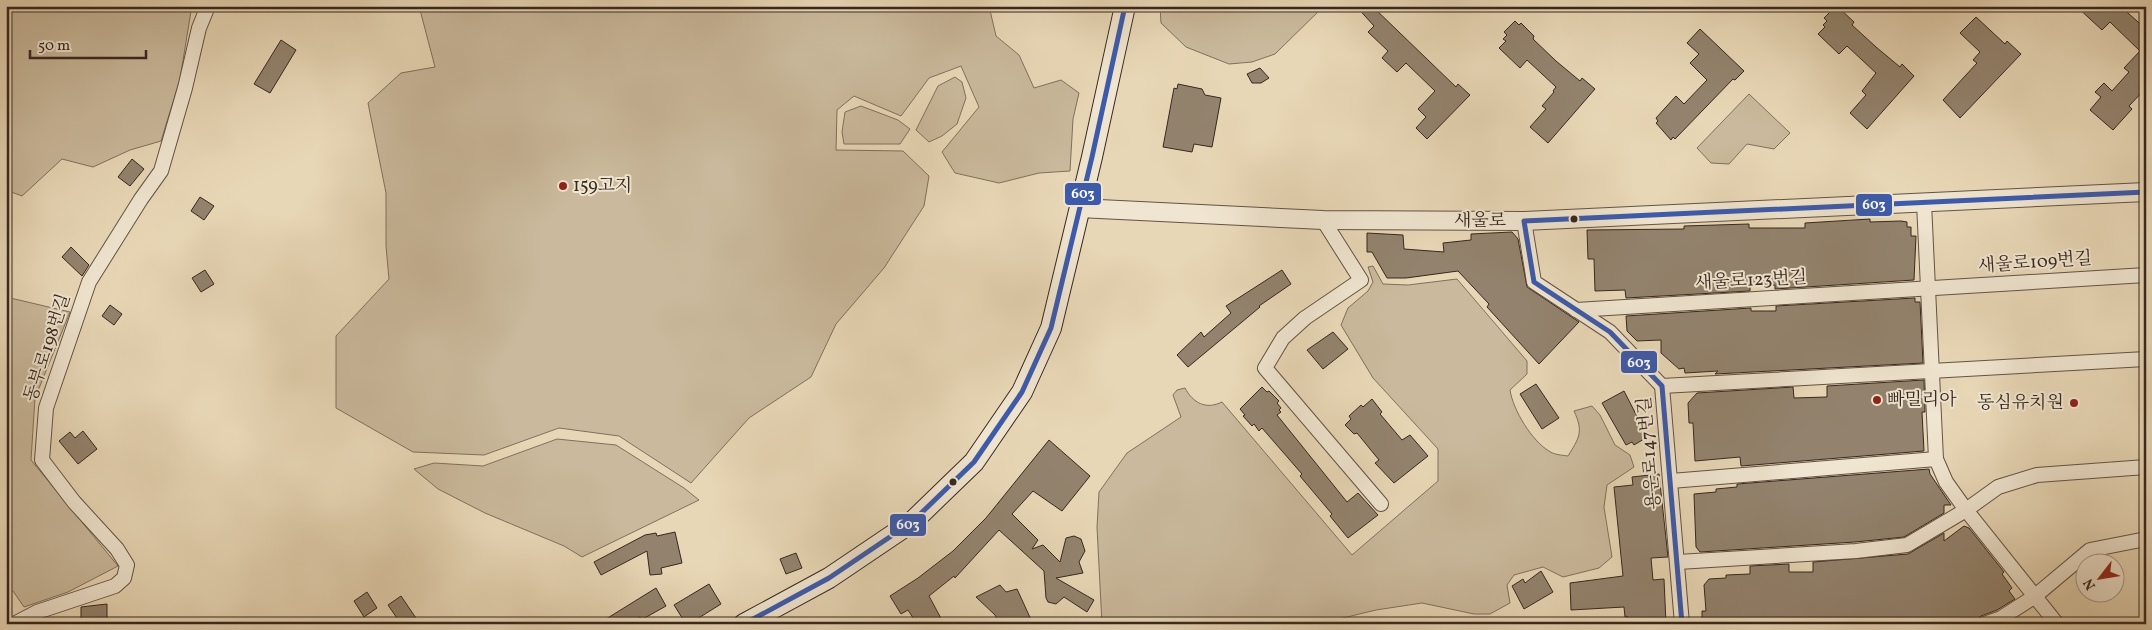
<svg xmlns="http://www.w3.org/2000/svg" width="2152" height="630" font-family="Vollkorn,'Noto Serif KR',serif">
<rect width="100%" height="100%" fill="#e8d7b6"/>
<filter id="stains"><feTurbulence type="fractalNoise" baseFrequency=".004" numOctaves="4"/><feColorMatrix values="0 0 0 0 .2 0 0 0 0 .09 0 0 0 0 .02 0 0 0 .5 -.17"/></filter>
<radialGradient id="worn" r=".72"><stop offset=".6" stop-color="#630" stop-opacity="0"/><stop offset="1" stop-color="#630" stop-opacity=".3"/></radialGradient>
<!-- green -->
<g fill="#cab99c" stroke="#80705e">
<path d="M6 6H193L191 11 180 79 161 141 130 150 93 167 62 159 22 196 6 190Z"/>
<path d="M419 6H989L996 36 1019 55 1034 88 1061 80 1079 93 1073 119 1070 171 1039 173 999 183 955 173 942 152 979 107 961 66 929 78 901 116 854 96 837 110 836 150 903 151 929 176 924 206 884 268 836 324 811 377 749 418 691 483 619 436 559 428 484 455 413 452 336 408V336L389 279 386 246V193L368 103 401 73 435 67Z"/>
<path d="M1160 6H1324L1275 54 1252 62 1229 64 1186 47 1161 23Z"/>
<path d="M955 77 962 82 966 98 957 124 942 136 929 142 916 130 938 86Z"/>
<path d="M1749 94 1790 133 1774 149 1747 144 1729 164 1711 163 1697 148Z"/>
<path d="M861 106 898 120 910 129 900 144H844L842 132 845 112Z"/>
<path d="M1373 266 1383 284 1408 285 1457 279 1527 361V374L1510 390C1513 410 1532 441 1549 451 1554 455 1562 455 1568 456 1579 438 1584 432 1574 411L1592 406 1600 415 1615 445 1630 455 1634 467 1607 485 1604 507 1612 557 1599 568 1563 577 1543 567 1514 575 1507 585 1510 603 1490 614H1474L1422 603 1376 610 1318 624H1102L1097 527 1099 492 1127 453 1181 417 1173 395 1177 390 1185 388C1193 403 1206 410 1222 402L1352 555 1438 481V449L1373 378 1341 325 1348 308 1368 291 1373 282 1368 267Z"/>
<path d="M6 297 70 312 35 398 31 460 118 566 68 592 24 607 13 591 6 590Z"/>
<path d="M557 439 616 445 684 488 699 500 582 557 564 546 485 513 438 489 414 469 434 463 483 466Z"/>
</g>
<!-- building -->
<g fill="#93836e" stroke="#37271f">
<path d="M1356 6H1372L1456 87 1458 84 1470 95 1427 139 1416 128 1426 117 1418 109 1435 91 1406 63 1397 72 1382 58 1388 51 1368 32 1374 26Z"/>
<path d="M2076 6H2120L2146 29V88L2129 106 2132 109 2113 130 2090 110 2101 97 2095 92 2104 83 2112 91 2129 72 2124 68 2140 51 2110 22 2102 30Z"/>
<path d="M1835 7 1838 11 1840 9 1854 22 1852 25 1876 47 1900 67 1902 64 1914 76 1867 129 1850 113 1866 95 1862 91 1876 73 1847 46 1839 54 1818 34 1825 27 1823 25 1827 21 1824 18Z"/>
<path d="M1976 17 2005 44 2007 41 2021 54 1960 118 1943 100 1977 63 1973 60 1980 52 1960 33Z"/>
<path d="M1515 21 1519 25 1521 23 1534 36 1533 39 1556 61 1580 81 1582 78 1595 89 1548 143 1530 127 1546 109 1542 106 1554 92 1553 91 1556 87 1527 60 1520 68 1499 48 1506 41 1503 39 1507 35 1504 32Z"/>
<path d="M1700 29 1744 71 1735 80 1733 79 1675 139 1673 137 1671 140 1656 123 1658 121 1656 118 1676 96 1684 104 1707 80 1690 63 1699 54 1687 43Z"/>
<path d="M281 40 296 50 270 93 254 84Z"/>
<path d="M1260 68 1269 78 1261 83H1252L1247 74Z"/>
<path d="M1178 84 1202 89 1205 95 1221 98 1212 147 1194 144 1192 152 1163 147 1174 88 1177 89Z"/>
<path d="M132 159 144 169 130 186 118 177Z"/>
<path d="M200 197 214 206 204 220 191 211Z"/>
<path d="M1870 219V222L1901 221 1907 222V227H1911V236H1916L1914 280 1775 289V285L1750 286V291L1626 298 1625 290 1595 291 1594 259H1588L1587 230 1684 229V226L1749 224V228H1805V223Z"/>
<path d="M1512 232 1518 239 1527 287 1579 322 1539 364 1487 307 1489 304 1458 271 1406 278H1387L1372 252H1367V233L1403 235 1404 249 1444 252 1443 243 1471 240V234Z"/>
<path d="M71 247 89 265 82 276 62 257Z"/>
<path d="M205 270 214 284 201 292 192 278Z"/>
<path d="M1282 270 1291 284 1259 306 1260 307 1188 367 1177 355 1201 332 1204 337 1231 313 1226 306Z"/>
<path d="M1915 298V302H1920L1923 363 1715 374 1718 371 1685 373 1684 368 1679 369 1661 353V340L1637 341 1627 331 1626 316 1751 308V311H1776V306Z"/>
<path d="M110 305 122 314 114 325 102 316Z"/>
<path d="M1333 332 1348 349 1323 369 1307 350Z"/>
<path d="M1924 380 1925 412H1922L1924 451 1741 466 1740 457 1695 461 1693 423H1689L1688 403 1697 393 1793 387 1794 398 1827 397V386Z"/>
<path d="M1536 384 1559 418 1542 429 1520 394Z"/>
<path d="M1262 387 1267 392 1269 391 1279 401 1277 403 1281 408 1279 410 1281 412 1277 415 1347 502 1358 493 1378 515 1348 538 1330 516 1332 514 1300 476 1302 474 1262 428 1259 431 1254 424 1252 426 1243 416 1245 415 1240 409Z"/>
<path d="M1624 391 1646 434 1643 437 1644 439 1634 445 1632 442 1626 445 1602 403Z"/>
<path d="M1372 399 1382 412 1380 414 1402 440 1410 435 1428 456 1394 483 1375 463 1379 460 1357 433 1354 434 1345 425 1351 419 1349 416 1361 405 1363 407Z"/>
<path d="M83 431 97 449 78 464 59 441 70 432 75 438Z"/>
<path d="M1049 440 1090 476 1062 511 1033 491 1012 514 1038 540 1032 549 1043 545 1060 562 1066 538 1074 536 1081 539 1085 551 1079 562 1083 573 1056 578 1094 600 1087 612 1064 597 1056 604 1048 602 1046 598 1044 571 999 530 955 578 954 576 929 596 944 624H917L908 610 901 614 890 596 918 578 953 551 986 518Z"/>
<path d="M1929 469 1930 474 1951 505H1944V513L1904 537 1855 542 1700 552 1696 547 1694 494 1716 492V489L1737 487V484Z"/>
<path d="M1659 474 1668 557 1651 558 1653 580 1664 579 1666 624H1629L1627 616 1625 617 1624 607 1571 610 1570 583 1623 576 1614 487 1633 485 1632 477Z"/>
<path d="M1964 526 1969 528 2004 572 2002 574 2012 588 2009 591 2015 599 1997 610 1981 616 1976 620 1975 624H1961L1959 620 1930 624H1702V611H1706L1704 585 1709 579 1726 578V575L1750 574V566L1789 564V572H1813V562L1908 554 1944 533V541Z"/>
<path d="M675 532 682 563 661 568 662 574 650 575 647 551 601 575 594 562 645 535 656 533 657 536Z"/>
<path d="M796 553 802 568 786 574 780 559Z"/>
<path d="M1541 571 1553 592 1524 609 1512 586 1523 579 1525 583Z"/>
<path d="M709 584 721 604 689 624H686L674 605Z"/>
<path d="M1000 585 1006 592 1017 589 1033 624H1000L995 615 976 597Z"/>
<path d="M656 588 666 606 641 620 640 617 629 624H598Z"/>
<path d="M367 592 377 608 364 617 354 601Z"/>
<path d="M401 596 420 624H401L388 605Z"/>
<path d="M107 604V621L81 622V607Z"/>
</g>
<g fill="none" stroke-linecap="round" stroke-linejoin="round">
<defs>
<g id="minor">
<path d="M1924 203 1936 459 1946 482 1966 510 2057 624"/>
<path d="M1323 220 1361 280 1305 318 1283 338 1265 368 1381 504"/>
<path d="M1524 221 1534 282 1610 332 1662 386 1682 624"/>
<path d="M1576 310 2146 275"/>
<path d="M1662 386 2146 359"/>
<path d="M1671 481 1936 459"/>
<path d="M1678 562 1856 551 1907 545 1966 510 1998 487 2037 475 2146 467"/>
<path d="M14 624 37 612 115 586 124 578 127 565 117 549 74 502 42 460 46 408 89 282 141 199 161 171 185 88 199 28 208 6"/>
<path d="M1984 624 2001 618 2034 597 2090 550 2146 539"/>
</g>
<path id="tertiary" d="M1079 208 1323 220 1524 221 2146 192"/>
<path id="secondary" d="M744 624 829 578 912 522 974 462 1022 392 1051 328 1092 157 1125 6"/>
</defs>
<!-- minor casing -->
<use href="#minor" stroke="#635345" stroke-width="16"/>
<!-- tertiary casing -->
<use href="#tertiary" stroke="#635345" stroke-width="20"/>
<!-- secondary casing -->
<use href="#secondary" stroke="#37271f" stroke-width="22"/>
<!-- minor -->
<use href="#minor" stroke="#f0e5d0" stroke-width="14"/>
<!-- tertiary -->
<use href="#tertiary" stroke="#f0e5d0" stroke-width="18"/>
<!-- secondary -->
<use href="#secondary" stroke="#f0e5d0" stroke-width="20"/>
<defs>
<g id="bus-1">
<path d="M744 624 829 578 912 522 974 462 1022 392 1051 328 1092 157 1125 6"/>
<path d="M1682 624 1662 386 1610 332 1534 282 1524 221 2146 192"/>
</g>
</defs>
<!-- bus-1 casing -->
<use href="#bus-1" stroke="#f0e5d0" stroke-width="9"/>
<!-- bus-1 -->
<use href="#bus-1" stroke="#3d5bab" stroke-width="5"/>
</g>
<!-- markers -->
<g fill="#8f2418" stroke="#f0e5d0" stroke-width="2">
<circle cx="563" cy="186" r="5"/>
<circle cx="1877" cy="400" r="5"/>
<circle cx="2074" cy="403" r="5"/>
</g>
<g fill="#37271f" stroke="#f0e5d0" stroke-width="2">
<circle cx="1574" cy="219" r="4.5"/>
<circle cx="953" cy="482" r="4.5"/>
</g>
<g text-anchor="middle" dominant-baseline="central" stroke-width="4" stroke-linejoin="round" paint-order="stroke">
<!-- poi labels -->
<g font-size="18" fill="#37271f" stroke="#f0e5d0" text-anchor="start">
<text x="573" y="186">159고지</text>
<text x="1887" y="400">빠밀리아</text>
<text x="2064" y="403" text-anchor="end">동심유치원</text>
</g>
<!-- street labels -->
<g font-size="18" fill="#37271f" stroke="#f0e5d0">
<text x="1480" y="221">새울로</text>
<text transform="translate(2035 263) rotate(-4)">새울로109번길</text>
<text transform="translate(1751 281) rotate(-3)">새울로123번길</text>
<text transform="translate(48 348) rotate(-72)">동부로198번길</text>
<text transform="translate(1650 453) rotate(-95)">용운로147번길</text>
</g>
</g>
<g stroke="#f0e5d0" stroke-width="2">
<rect x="1064" y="182" width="38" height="24" rx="5" fill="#3d5bab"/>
<rect x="1855" y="193" width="38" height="24" rx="5" fill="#3d5bab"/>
<rect x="1620" y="350" width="38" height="24" rx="5" fill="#3d5bab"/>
<rect x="889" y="513" width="38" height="24" rx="5" fill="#3d5bab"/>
</g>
<g font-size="14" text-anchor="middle" font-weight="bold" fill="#fff">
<text x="1083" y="198">603</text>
<text x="1874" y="209">603</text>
<text x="1639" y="367">603</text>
<text x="908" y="529">603</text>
</g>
<!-- margin -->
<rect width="2152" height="630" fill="none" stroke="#e8d7b6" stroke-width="25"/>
<rect x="8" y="8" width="2137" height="615" fill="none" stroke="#37271f" stroke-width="2.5"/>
<rect x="12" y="12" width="2127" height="605" fill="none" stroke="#37271f"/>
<!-- north arrow -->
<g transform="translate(2100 578) rotate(239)"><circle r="24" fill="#f0e5d0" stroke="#a69989"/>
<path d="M0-4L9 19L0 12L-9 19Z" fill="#8f2418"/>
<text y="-8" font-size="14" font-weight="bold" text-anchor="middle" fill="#37271f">N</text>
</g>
<!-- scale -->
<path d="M30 50v8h116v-8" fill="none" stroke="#37271f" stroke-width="2.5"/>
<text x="38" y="50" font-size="15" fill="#37271f" stroke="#f0e5d0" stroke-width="4" paint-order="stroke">50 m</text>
<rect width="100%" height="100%" filter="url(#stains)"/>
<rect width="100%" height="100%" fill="url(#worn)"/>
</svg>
